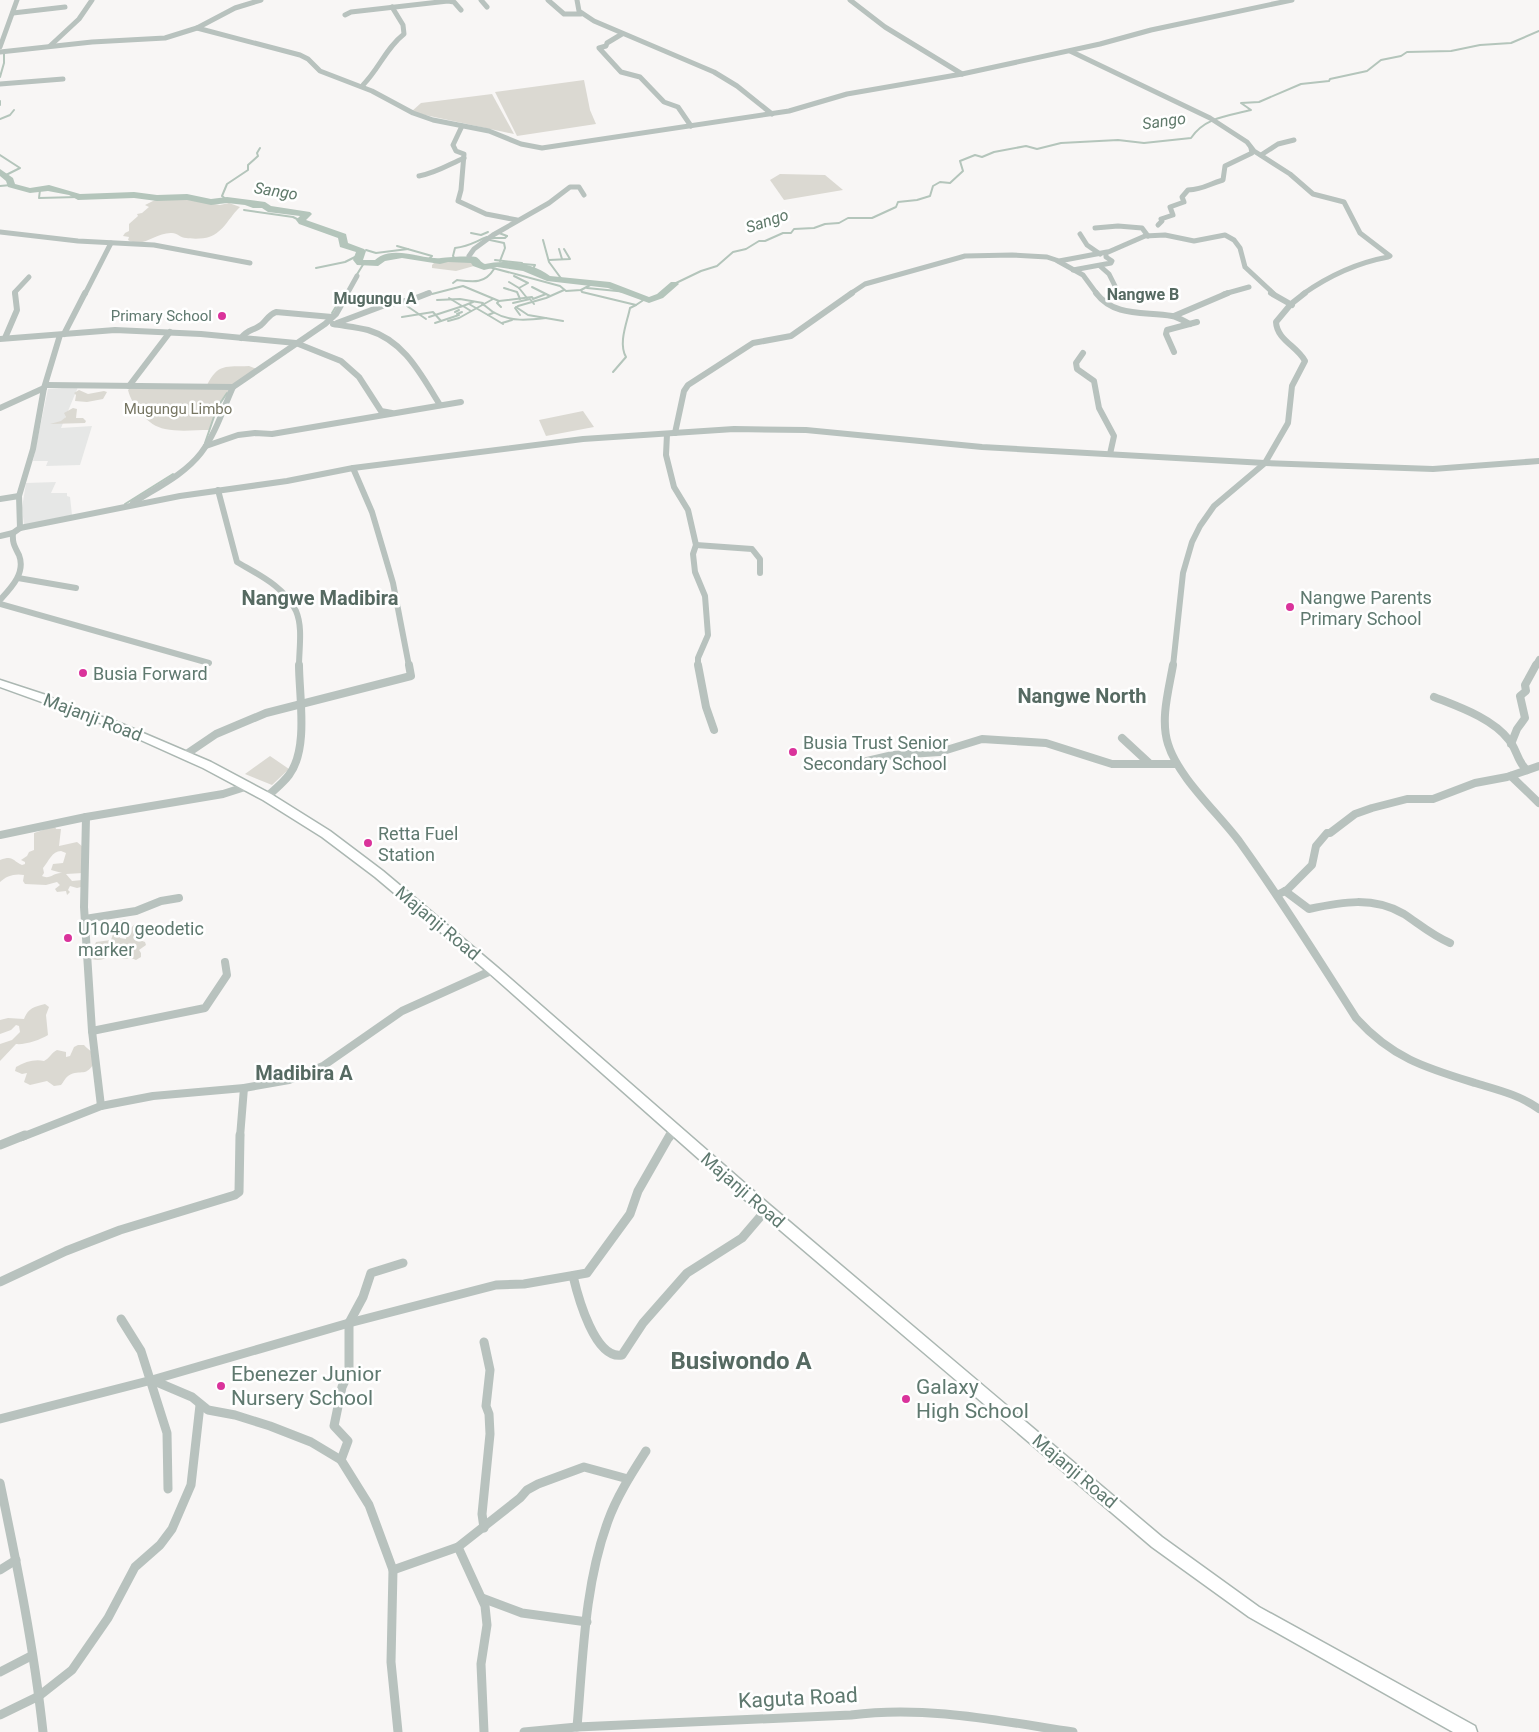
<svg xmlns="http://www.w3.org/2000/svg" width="1539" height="1732" font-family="Roboto,sans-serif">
<rect width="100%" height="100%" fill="#f8f6f5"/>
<!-- built -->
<g fill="#e6e7e6">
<path d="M78 387 61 428 92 426 80 465 46 466 48 461H33L48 389Z"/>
<path d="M56 482 51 493H67V496L70 497 72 515 24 525 22 508 26 483Z"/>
</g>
<!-- green -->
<g fill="#dbd9d2" fill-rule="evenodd">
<path d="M584 80 590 110 596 124 517 136 495 92Z"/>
<path d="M492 94 514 134 411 112 421 103Z"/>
<path d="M780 174 825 175 843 190 784 200 770 180Z"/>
<path d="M159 198 190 200 220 205 229 203 240 207C229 217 224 232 209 237 204 239 192 239 186 238 181 238 177 233 172 233 156 232 143 249 128 240L129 237 123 236 125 233 129 231V224L138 216 137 214 142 213 149 207 145 205Z"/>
<path d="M446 260 473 262 474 266 456 271 432 268V265L435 262Z"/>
<path d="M249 366 257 369 232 385H207C218 363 226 367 249 366Z"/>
<path d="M131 388 228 389 229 391 217 408 209 430C195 430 179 432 165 429 148 426 132 406 128 390Z"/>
<path d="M79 390 88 394 104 391 107 392 103 399 87 402 75 401 76 395 74 393Z"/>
<path d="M73 408 77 409 76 418H83L86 421 85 423 50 424 61 421 66 417 64 413Z"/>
<path d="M583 411 594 427 546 436 539 420Z"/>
<path d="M270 756 289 769 272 785 245 774Z"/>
<path d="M55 826 56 829H61L59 846 77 842 83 847V873L66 874 72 881 82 880 81 887 77 888 70 886 68 890 70 892 67 895 66 891 57 892 55 889 60 885 57 882 46 885 25 884 23 881 24 875C15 873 6 876 0 882V860C14 855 12 861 22 865L25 864V862L21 860 27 856 29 852 34 850V833ZM61 851 66 853 63 863 53 864 51 870 62 873C54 872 50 880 42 876L44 873 43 868C49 861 52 851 61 851Z"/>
<path d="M125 919 128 921 118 933 120 938 126 939C126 934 132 924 138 923L140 926 137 939 145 942 146 945 139 950 141 953V957L136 960 131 958 123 959 120 956 119 952C110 954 104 963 92 959V952L96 942 111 940 117 922Z"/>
<path d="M45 1004 49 1007 46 1015 48 1035C40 1040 25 1045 16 1044L0 1061V1044L12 1040 20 1032 19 1026 16 1025 11 1030 0 1034V1020L8 1018 24 1019C28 1008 34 1007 45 1004Z"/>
<path d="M78 1045H84C88 1050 94 1052 97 1058 85 1081 82 1067 68 1076 65 1078 63 1083 61 1085L54 1086 47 1081 30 1085 24 1082 27 1073 22 1074 15 1071 16 1067C25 1062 34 1059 44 1061 50 1058 51 1053 57 1050L66 1052V1057L70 1056 74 1047Z"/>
</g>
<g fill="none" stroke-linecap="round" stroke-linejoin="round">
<!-- stream -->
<g stroke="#b4c5bb" stroke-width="2">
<path d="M0 77 4 63V53"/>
<path d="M0 101V105"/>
<path d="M0 119 10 115 14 110"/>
<path d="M0 155 20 168 4 176"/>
<path d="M0 186 11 185"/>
<path d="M40 190 39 198 78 197"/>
<path d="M227 200 222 196 227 184 248 170V165L258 156 257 153 260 148"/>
<path d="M244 210 293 217 301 221"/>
<path d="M471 233 481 235 488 232"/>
<path d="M499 233 507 236"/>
<path d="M492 238H505L507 236"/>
<path d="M490 240 504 243 505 248 500 261"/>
<path d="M543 240 549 262 563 281"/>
<path d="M397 246 432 256 429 259"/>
<path d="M559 249 562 259"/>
<path d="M366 250 376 253 408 249"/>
<path d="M455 259 453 256 455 248C470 246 474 242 487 237"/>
<path d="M495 260 522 263 521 268"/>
<path d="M549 260 570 259 564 249"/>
<path d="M523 264 535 265 532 271"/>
<path d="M489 267 560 286 566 291 581 290 594 283"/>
<path d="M316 268 345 262 359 255"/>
<path d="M356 276 364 263"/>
<path d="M514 276 528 283 519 288 527 298"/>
<path d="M509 282 519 288"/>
<path d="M453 283 457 280C473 282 485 284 494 269"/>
<path d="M674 284 701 271 717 266 733 252 746 249 759 241H765L783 233H791L794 229 814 228 825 224 839 223 848 218H872L896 207 898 202 917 200 930 196 933 186 940 182 950 183 963 171 960 161 975 155 982 157 994 152 1026 146 1037 149 1061 143 1118 140 1144 143 1191 138C1205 117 1228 116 1251 110L1241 103 1259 102 1301 84 1329 81 1330 79 1367 71 1381 60 1401 56 1407 52 1451 51 1480 45 1511 43 1539 31"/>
<path d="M532 287 546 294"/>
<path d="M504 288 517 292 520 299"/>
<path d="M587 288 627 292"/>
<path d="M581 290 582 292 636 305 645 299"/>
<path d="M432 294 463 286 499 301 532 297 533 299 546 294 550 296"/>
<path d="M449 298 462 306"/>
<path d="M437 300 460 299 483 303"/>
<path d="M499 301 497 303 501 307"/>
<path d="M513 303 530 299 534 304"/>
<path d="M469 304 488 315"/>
<path d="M482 304C487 306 490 311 495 313 510 322 529 320 546 318"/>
<path d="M407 306 426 319"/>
<path d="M516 307 528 315 563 321"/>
<path d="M471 311 463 306 473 302"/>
<path d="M455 312 459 310"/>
<path d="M332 313 343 295"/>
<path d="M493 313 488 315 503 324"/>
<path d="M457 314 462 312"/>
<path d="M520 315 515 308 518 306 546 298 564 290"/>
<path d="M402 317 433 312 441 321"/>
<path d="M429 317 463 306"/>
<path d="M448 321 459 318 493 299"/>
<path d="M435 323 459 315"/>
<path d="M502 323 512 320"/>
<path d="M613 372 626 357C618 343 627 323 630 308L636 305"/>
<path d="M205 443 217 408 227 393"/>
<path d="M125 504 173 474"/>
</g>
<!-- river -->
<path fill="#b4c5bb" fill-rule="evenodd" d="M0 169 13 178 15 184 30 188 49 185 80 194 134 192 157 195 187 194 211 199 227 197 265 202 271 206 310 212 312 214 306 220 346 234 348 243 364 249 366 251 363 260H375C392 244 422 260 441 258 448 257 470 256 476 257 480 259 480 262 485 264 505 259 533 263 550 276L610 282 649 297 657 294 671 282H677L679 284 663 298 649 303 608 288 547 281 523 271 497 267 484 270 473 266 471 263 448 262 440 264 402 258 385 261 378 266 357 265 353 260 356 252 340 247 338 238 299 224 296 220 300 216 268 212 262 208H253L245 205 227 203 211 205 187 200 157 201 134 198 78 200 69 195 48 191 30 193 8 187 6 181 0 176Z"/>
<defs>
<path id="secondary" d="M0 680 49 696 57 701 122 724 211 762 271 794 330 831 383 871 497 967 771 1206 1162 1537 1259 1607 1475 1726 1477 1732H1453L1249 1617 1152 1547 761 1214 489 973 375 877 322 837 263 800 203 768 114 728 0 687Z"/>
</defs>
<!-- secondary casing -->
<use href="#secondary" stroke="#abb7b2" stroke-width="3"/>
<!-- street-far3 -->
<g stroke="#b8c2be" stroke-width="5">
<path d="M481 0 487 7"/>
<path d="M548 0 564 14H581"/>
<path d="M577 0 579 11 594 21 714 72 737 86 772 114"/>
<path d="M850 0 885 27 962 74"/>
<path d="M13 13 65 7"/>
<path d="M345 15 351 12 448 1 454 2 461 10"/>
<path d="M197 28 300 55 308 59 320 71 372 91 413 113 433 120 489 131 521 144 542 148 789 111 847 94 962 74 1100 44 1151 30 1292 0"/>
<path d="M622 34 607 43 606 46 599 48 621 72 640 77 664 102 678 107 691 126"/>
<path d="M50 46 79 19 92 0"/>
<path d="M0 47 17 0"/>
<path d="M1070 51 1210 118 1247 142 1254 151 1290 174 1313 194 1344 202 1360 233 1390 256"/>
<path d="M0 52 92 42 165 38 197 28 235 8 261 0"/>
<path d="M0 84 63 79"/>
<path d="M363 85C379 69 386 48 404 34L403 25 392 7"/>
<path d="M462 126 453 145 456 151 464 154 461 190 458 201 486 214 517 220"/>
<path d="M1261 155 1278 144 1294 140"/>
<path d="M419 176C436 173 448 165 464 158"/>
<path d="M1158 225 1162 221 1161 219 1173 215 1170 207 1184 202 1182 197 1188 190C1205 189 1208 184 1223 180L1225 166 1252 153 1251 148"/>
<path d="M1095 228 1118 226 1142 228 1148 236"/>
<path d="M0 232 78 241 154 245 250 263"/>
<path d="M1080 234 1087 245 1100 254"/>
<path d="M469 256 474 249 493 235 549 203 570 187H579L584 195"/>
<path d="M1059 261 1107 252"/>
<path d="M1100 266 1109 274 1116 288"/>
<path d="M1073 270 1111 263 1112 261 1106 257V253L1145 236 1165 235 1194 241 1225 235 1234 240 1240 248 1245 267 1274 294"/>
<path d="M15 294V292L29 277"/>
<path d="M85 294 111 243"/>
<path d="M347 294 357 276"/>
<path d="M426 294 429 293"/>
<path d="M850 294 865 284 965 256 1012 255 1047 257 1056 260 1083 275 1097 294"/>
<path d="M1224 294 1249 287"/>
<path d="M1303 294C1330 275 1356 263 1388 257"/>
</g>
<!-- street-far2 -->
<g stroke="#b8c2be" stroke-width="6">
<path d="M1096 293C1115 318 1145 311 1172 316 1178 317 1184 321 1190 324"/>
<path d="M1271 293 1292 305"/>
<path d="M1174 316 1228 293"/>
<path d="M337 323 385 305 411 300 429 293"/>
<path d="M333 324C344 326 357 327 368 330 405 341 421 375 440 405"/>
<path d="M64 334 85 293"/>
<path d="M5 338 17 310 15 293"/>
<path d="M241 338C248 329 253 331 261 325 267 320 268 315 276 312L332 317"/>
<path d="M0 339 115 330 201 334 296 343 341 361 359 377 381 411 392 413"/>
<path d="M1174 352 1166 334 1167 330 1197 322"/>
<path d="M1083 353 1076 363 1077 369 1094 381 1099 408 1114 436 1110 454"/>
<path d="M46 385 233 387 325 324 336 314 348 293"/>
<path d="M129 386 170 332"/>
<path d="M0 408 44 388"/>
<path d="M675 433 684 391 688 385 753 343 791 336 852 293"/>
<path d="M667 434 666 455 674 487 688 510 696 545 693 554 695 572 705 596 708 635 698 658V666"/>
<path d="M206 446 238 435 255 433 272 434 461 402"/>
<path d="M353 468 372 512 393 583 409 666"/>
<path d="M218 490 237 562C259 575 285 587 296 611 303 627 299 649 299 666"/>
<path d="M0 499 19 496"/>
<path d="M133 503C156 488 184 475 201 453 216 433 223 409 233 387"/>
<path d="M20 528 19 496 33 449 44 388 60 335"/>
<path d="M0 536 13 533 20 528 180 496 287 481 353 468 583 439 734 429 806 430 982 447 1265 463 1433 469 1539 461"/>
<path d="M696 545 752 549 760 559V573"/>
<path d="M18 578 76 588"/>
<path d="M0 600C11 588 26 573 19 555 15 547 12 543 13 533"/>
<path d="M0 604 209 663"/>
<path d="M1173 666 1183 573 1192 542 1200 526 1214 506 1265 463 1288 423 1292 386 1305 361C1297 346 1277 340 1276 322L1291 304 1305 293"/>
<path d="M1535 666 1539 659"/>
</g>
<!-- street-far1 -->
<g stroke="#b8c2be" stroke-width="8">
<path d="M698 665 706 707 714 730"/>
<path d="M1173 665C1169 689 1160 719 1168 744 1178 777 1217 812 1239 841 1280 898 1318 958 1356 1018 1392 1058 1426 1068 1475 1083 1498 1090 1520 1095 1539 1109"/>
<path d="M1434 697C1459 707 1492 718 1509 740 1517 749 1517 762 1527 770"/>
<path d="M1122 738 1149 763"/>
<path d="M1511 744 1517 729 1525 718 1520 696 1526 691 1525 685 1536 665"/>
<path d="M185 755 216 734 266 713 411 676 409 665"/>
<path d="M867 761 893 755 940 752 982 739 1046 743 1112 764H1176"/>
<path d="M1511 776 1539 803"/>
<path d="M267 797C274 790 283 783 289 775 309 749 299 695 299 665"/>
<path d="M86 817 84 907 92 1031 101 1106"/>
<path d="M0 835 86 817 223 794 248 786"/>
<path d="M1285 891 1309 909C1342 902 1373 896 1404 914 1419 924 1433 936 1450 943"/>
<path d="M1277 895 1287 890 1312 865 1316 846 1327 833H1330L1355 814 1372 808 1407 799H1433L1475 783 1507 777 1539 766"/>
<path d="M85 919 136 911 161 901 179 898"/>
<path d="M92 1031 205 1008 227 975 225 962"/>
<path d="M22 1137 101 1106 153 1096 244 1088 289 1080 323 1066 402 1011 493 970"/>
<path d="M240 1137 244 1088"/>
<path d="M670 1137 674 1129"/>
</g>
<!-- street -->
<g stroke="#b8c2be" stroke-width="9">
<path d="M0 1145 25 1135"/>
<path d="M573 1276C578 1297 595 1360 622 1355L643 1323 687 1273 742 1238 766 1210"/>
<path d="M0 1282 66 1251 120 1230 235 1195 239 1192 240 1135"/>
<path d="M121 1319 141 1351 167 1433 168 1489"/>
<path d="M484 1342 490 1370 486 1406 489 1414 490 1434 482 1514 484 1528"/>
<path d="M152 1380 192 1397 208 1410 235 1415 270 1426 311 1442 341 1460 369 1505 393 1570 391 1662 398 1732"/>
<path d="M0 1419 152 1380 349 1323 496 1285 524 1284 587 1273 630 1214 638 1191 670 1135"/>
<path d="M341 1460 348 1441 334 1426 342 1387 349 1372V1323L363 1297 371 1273 403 1263"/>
<path d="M0 1483C17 1565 34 1648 43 1732"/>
<path d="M458 1547 485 1606 487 1625 481 1664 484 1732"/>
<path d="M0 1570 16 1560"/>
<path d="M393 1570 458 1547 520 1498 527 1490 538 1484 584 1467 628 1479"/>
<path d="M482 1598 522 1613 587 1622"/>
<path d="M0 1672 31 1656"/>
<path d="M0 1715 39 1696 72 1670 108 1618 135 1567 160 1545 172 1529 191 1485 200 1405"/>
<path d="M577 1727C583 1659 584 1586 608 1521 617 1496 632 1473 646 1451"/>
<path d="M524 1732 577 1727 851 1715C925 1705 1000 1721 1073 1732"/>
</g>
<!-- secondary -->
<use href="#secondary" fill="#fff" fill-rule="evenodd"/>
</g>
<!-- markers -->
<g fill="#da339b" stroke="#fff" stroke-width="2">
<circle cx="222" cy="316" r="5"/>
<circle cx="1290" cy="607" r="5"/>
<circle cx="83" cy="673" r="5"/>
<circle cx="793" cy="752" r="5"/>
<circle cx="368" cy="843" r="5"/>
<circle cx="68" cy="938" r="5"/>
<circle cx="221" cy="1386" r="5"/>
<circle cx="906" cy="1399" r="5"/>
</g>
<g text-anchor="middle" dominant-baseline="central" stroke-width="5" stroke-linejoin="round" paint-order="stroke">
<!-- far-poi labels -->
<g font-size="15" fill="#5f796f" stroke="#fff" text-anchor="end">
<text x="212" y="316">Primary School</text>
</g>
<!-- far-park labels -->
<g font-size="15" fill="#777663" stroke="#fff">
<text x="178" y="409">Mugungu Limbo</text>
</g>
<!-- far-water labels -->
<g font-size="16" font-style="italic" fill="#5f796a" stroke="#fff">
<text transform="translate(1164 121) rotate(-8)">Sango</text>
<text transform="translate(276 191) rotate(9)">Sango</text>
<text transform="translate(767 221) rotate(-19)">Sango</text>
</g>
<!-- far-quarter labels -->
<g font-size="16" font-weight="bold" fill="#566a62" stroke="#fff">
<text x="1143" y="294">Nangwe B</text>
<text x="375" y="298">Mugungu A</text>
</g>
<!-- poi labels -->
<g font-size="18" fill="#5f796f" stroke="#fff" text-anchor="start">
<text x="1300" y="597">Nangwe Parents<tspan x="1300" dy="21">Primary School</tspan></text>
<text x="93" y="673">Busia Forward</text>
<text x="803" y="742">Busia Trust Senior<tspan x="803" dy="21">Secondary School</tspan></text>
<text x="378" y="833">Retta Fuel<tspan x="378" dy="21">Station</tspan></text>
<text x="78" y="928">U1040 geodetic<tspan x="78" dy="21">marker</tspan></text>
</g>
<!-- street labels -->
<g font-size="18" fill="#5f796f" stroke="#fff">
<text transform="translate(93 717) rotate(21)">Majanji Road</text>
<text transform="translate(438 923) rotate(40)">Majanji Road</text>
<text transform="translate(743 1190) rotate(41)">Majanji Road</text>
<text transform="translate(1075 1471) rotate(40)">Majanji Road</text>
</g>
<!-- quarter labels -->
<g font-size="20" font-weight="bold" fill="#566a62" stroke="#fff">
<text x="320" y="598">Nangwe Madibira</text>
<text x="1082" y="696">Nangwe North</text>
<text x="304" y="1073">Madibira A</text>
</g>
<!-- near-poi labels -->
<g font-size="21" fill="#5f796f" stroke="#fff" text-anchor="start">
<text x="231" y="1374">Ebenezer Junior<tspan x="231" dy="24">Nursery School</tspan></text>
<text x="916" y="1387">Galaxy<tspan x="916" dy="24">High School</tspan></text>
</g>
<!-- near-street labels -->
<g font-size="21" fill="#5f796f" stroke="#fff">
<text transform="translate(798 1698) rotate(-3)">Kaguta Road</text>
</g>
<!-- near-quarter labels -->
<g font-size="24" font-weight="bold" fill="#566a62" stroke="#fff">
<text x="741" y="1361">Busiwondo A</text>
</g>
</g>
</svg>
